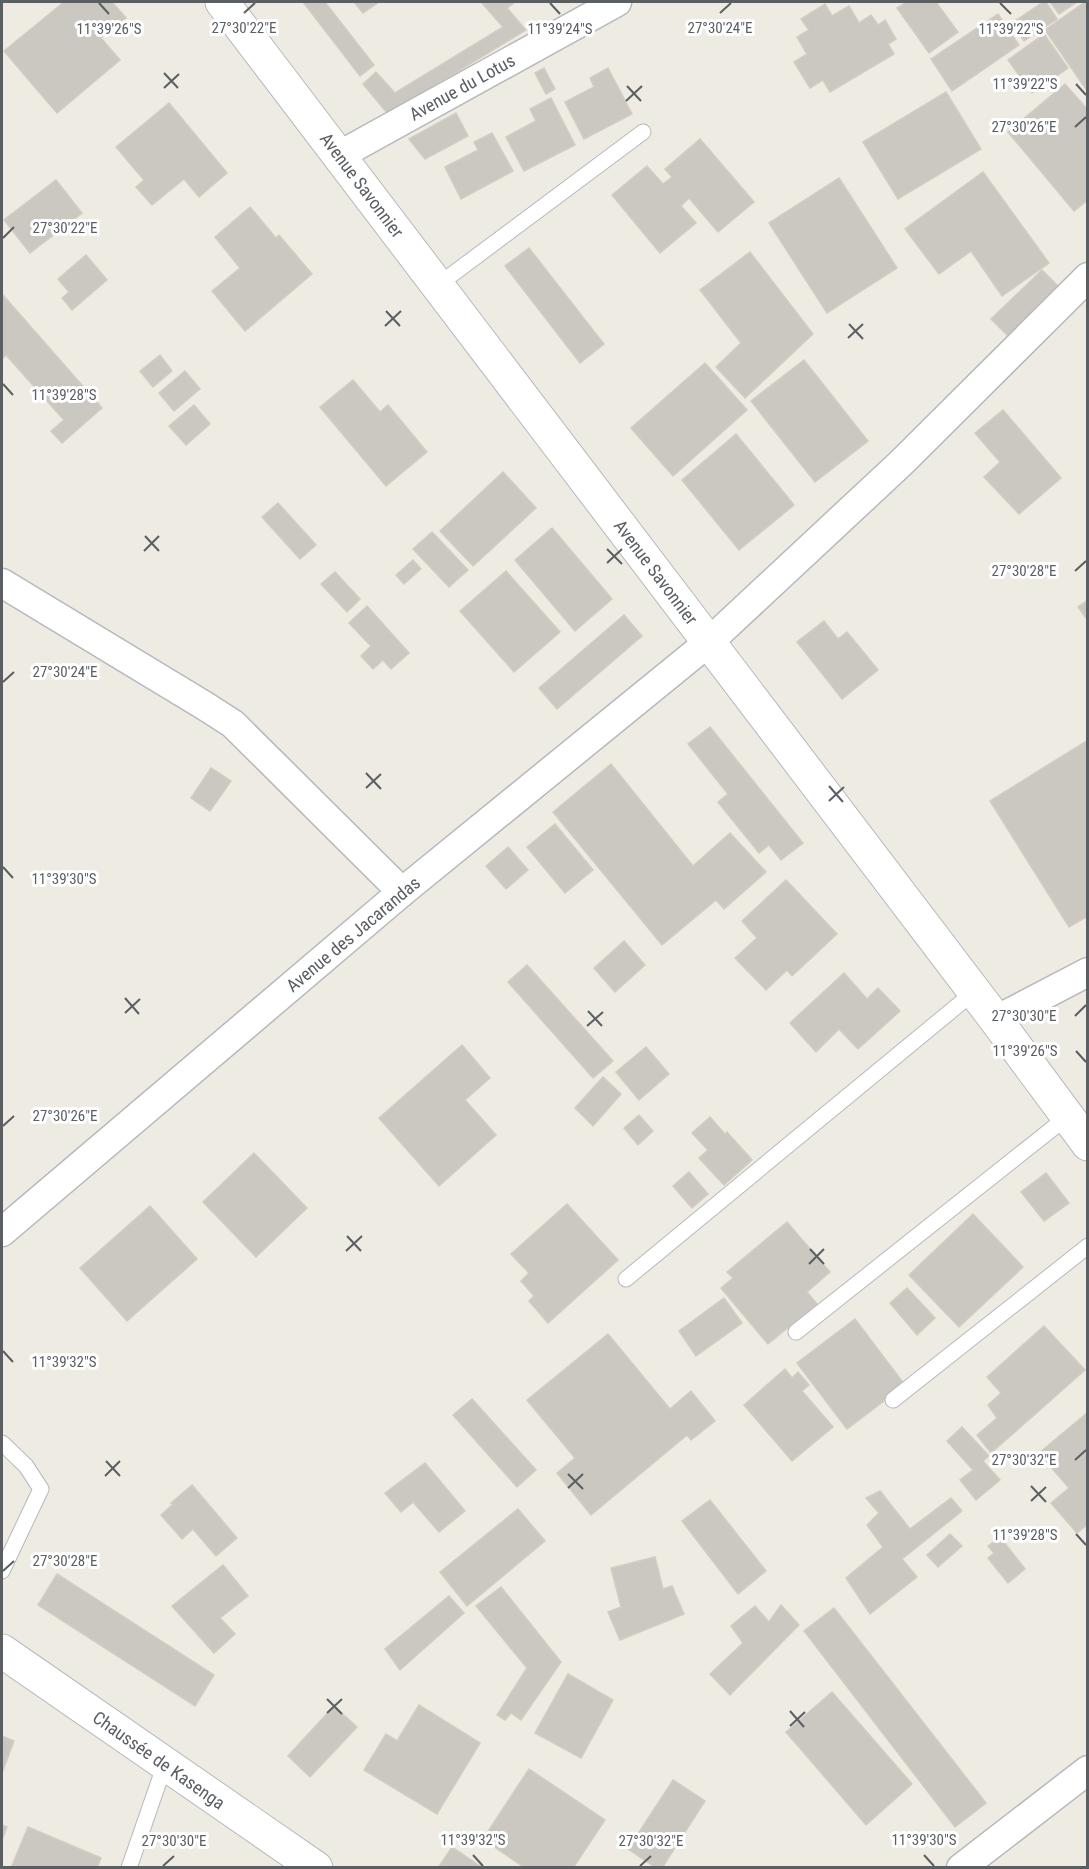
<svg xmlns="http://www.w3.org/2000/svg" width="1089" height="1869" font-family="'Roboto Condensed',sans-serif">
<rect width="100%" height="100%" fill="#eeebe2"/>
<!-- building -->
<g fill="#cbc7c1" stroke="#d4ccc0" stroke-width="1.5">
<path d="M64 2H112L126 18 101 38 120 60 57 113 4 51Z"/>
<path d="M303 2H325L374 65 360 76Z"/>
<path d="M354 2H379L363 13Z"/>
<path d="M481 2H515L507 8 526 30 388 114 363 84 376 72 395 93 503 27Z"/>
<path d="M907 2H936L958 32 929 53 897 8Z"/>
<path d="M1043 2H1046L1057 19 1024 41 1012 23Z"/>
<path d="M1050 2H1077L1059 14Z"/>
<path d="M1085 2H1088V47L1085 49 1088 53V92L1045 30Z"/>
<path d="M825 4 832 16 849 6 859 23 871 15 878 25 885 20 896 39 888 44 894 54 830 92 823 80 810 88 794 62 807 54 797 37 809 30 801 19Z"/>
<path d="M998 14 1019 45 952 91 931 59Z"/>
<path d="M1044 34 1068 68 1032 93 1008 60Z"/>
<path d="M544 68 555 89 546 94 535 73Z"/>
<path d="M608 68 632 114 584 139 565 102 594 87 590 78Z"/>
<path d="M1065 84 1088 110V200L1074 211 1008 132Z"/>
<path d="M946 92 981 149 898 199 863 142Z"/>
<path d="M551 98 575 145 524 171 506 137 536 121 530 109Z"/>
<path d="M169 103 227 173 199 197 184 179 152 205 136 187 144 180 116 147Z"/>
<path d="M456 113 468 136 425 159 409 139Z"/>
<path d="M492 133 513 171 461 199 445 167 478 150 474 142Z"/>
<path d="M700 139 754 202 718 232 689 198 681 206 696 223 660 253 612 195 647 166 663 184 672 177 665 169Z"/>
<path d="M983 172 1049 263 1002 296 971 251 939 274 905 229Z"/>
<path d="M839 178 897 268 827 313 769 223Z"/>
<path d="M56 180 82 213 30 253 4 220Z"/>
<path d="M250 207 276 238 279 235 312 274 245 331 212 291 240 268 215 237Z"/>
<path d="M529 248 604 344 580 363 505 266Z"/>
<path d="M750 252 813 334 745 398 716 367 741 343 700 290Z"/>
<path d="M86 255 107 280 72 310 62 298 69 292 58 279Z"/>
<path d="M1042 270 1059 287 1008 336 991 319Z"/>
<path d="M2 294 102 408 62 443 51 431 64 420 6 355 2 359Z"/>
<path d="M160 355 172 371 153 387 140 371Z"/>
<path d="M804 360 868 441 815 482 751 401Z"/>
<path d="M705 363 747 410 673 476 631 428Z"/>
<path d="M185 371 200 389 174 411 159 393Z"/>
<path d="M353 380 380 412 388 405 427 452 386 486 320 407Z"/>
<path d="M194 405 210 424 186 445 169 426Z"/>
<path d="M1003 410 1061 478 1019 514 984 477 1000 462 975 433Z"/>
<path d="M736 434 794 505 739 550 682 480Z"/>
<path d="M503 472 536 508 473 566 440 531Z"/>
<path d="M278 503 316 545 300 559 262 517Z"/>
<path d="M552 528 612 599 575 631 515 560Z"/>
<path d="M432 532 468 570 449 587 413 549Z"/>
<path d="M413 560 421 569 404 584 396 575Z"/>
<path d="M506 571 560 632 514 672 460 611Z"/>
<path d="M335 572 360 599 347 612 321 584Z"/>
<path d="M1088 600V621L1078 607Z"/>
<path d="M367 606 409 653 391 669 383 660 373 669 361 656 371 646 349 623Z"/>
<path d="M624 615 642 636 557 709 539 688Z"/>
<path d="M824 621 838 639 847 632 878 670 842 699 797 642Z"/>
<path d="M710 727 803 843 781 860 769 845 759 853 718 802 728 794 688 744Z"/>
<path d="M1088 740V916L1069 927 990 801Z"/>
<path d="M611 764 693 866 730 833 766 872 724 909 716 900 662 945 553 812Z"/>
<path d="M211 768 231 781 210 811 191 798Z"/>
<path d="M555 824 593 870 565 893 527 847Z"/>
<path d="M508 847 528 870 506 889 486 866Z"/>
<path d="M786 880 837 934 792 976 787 970 766 990 735 958 757 938 742 921Z"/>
<path d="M624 941 645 965 615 992 594 968Z"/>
<path d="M527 965 613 1061 593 1078 508 982Z"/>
<path d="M844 973 867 999 878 988 900 1011 858 1049 839 1029 816 1052 790 1023Z"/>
<path d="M462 1045 490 1078 465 1100 496 1135 439 1186 379 1118Z"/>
<path d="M646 1047 669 1074 639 1100 616 1072Z"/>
<path d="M603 1077 621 1094 593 1126 575 1108Z"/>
<path d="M639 1115 653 1131 638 1145 624 1128Z"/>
<path d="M710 1117 725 1134 727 1132 752 1160 724 1185 699 1158 708 1150 692 1133Z"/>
<path d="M254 1153 307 1208 256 1257 203 1202Z"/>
<path d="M689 1172 708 1194 692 1208 673 1186Z"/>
<path d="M1046 1173 1069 1203 1044 1221 1021 1192Z"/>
<path d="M567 1204 618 1260 548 1323 529 1301 534 1296 521 1281 529 1273 511 1254Z"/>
<path d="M150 1206 197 1259 127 1321 80 1268Z"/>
<path d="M973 1214 1023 1267 959 1327 909 1275Z"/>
<path d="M787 1222 830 1272 807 1292 817 1304 768 1344 721 1288 733 1278 727 1272Z"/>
<path d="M907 1288 935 1318 917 1335 890 1303Z"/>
<path d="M724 1298 742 1323 696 1356 679 1331Z"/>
<path d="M855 1319 905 1385 847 1429 797 1363Z"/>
<path d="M1044 1326 1085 1370 991 1453 977 1435 997 1418 988 1405 1001 1393 987 1377Z"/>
<path d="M608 1334 670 1409 691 1391 715 1421 691 1440 687 1435 591 1515 557 1473 575 1458 527 1400Z"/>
<path d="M785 1369 792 1378 798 1372 809 1385 802 1391 833 1427 792 1461 744 1405Z"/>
<path d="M472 1399 536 1470 517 1487 453 1415Z"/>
<path d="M1088 1412V1524L1077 1533 1051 1503 1069 1488 1039 1453Z"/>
<path d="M962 1427 989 1456 983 1461 1000 1480 976 1500 960 1480 973 1470 947 1441Z"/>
<path d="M425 1463 465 1511 439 1532 413 1502 401 1512 385 1493Z"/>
<path d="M192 1485 237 1538 216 1556 193 1529 182 1539 161 1515 173 1504 171 1503Z"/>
<path d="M880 1491 910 1529 951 1498 962 1511 902 1559 917 1577 870 1614 846 1578 883 1547 867 1525 879 1513 866 1498Z"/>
<path d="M710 1500 766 1571 738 1594 682 1521Z"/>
<path d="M518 1509 545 1541 467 1606 440 1572Z"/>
<path d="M950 1534 962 1546 938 1567 927 1555Z"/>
<path d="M1000 1537 1025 1569 1008 1583 988 1558 994 1553 988 1546Z"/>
<path d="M655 1557 663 1589 672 1586 684 1614 620 1640 608 1612 621 1607 611 1568Z"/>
<path d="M223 1565 248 1596 220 1618 235 1634 214 1653 172 1606Z"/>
<path d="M57 1574 214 1675 195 1706 38 1605Z"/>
<path d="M501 1587 561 1662 521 1720 511 1713 505 1720 497 1715 527 1668 476 1606Z"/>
<path d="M449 1596 464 1613 400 1670 385 1649Z"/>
<path d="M781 1605 799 1625 730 1695 710 1674 743 1643 731 1626 755 1606 769 1622Z"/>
<path d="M834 1608 986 1803 955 1827 804 1631Z"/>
<path d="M568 1674 613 1700 581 1758 535 1733Z"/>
<path d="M832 1692 912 1784 866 1825 786 1732Z"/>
<path d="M419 1705 480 1743 437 1814 364 1770 386 1734 397 1741Z"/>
<path d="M334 1706 357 1727 310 1777 288 1756Z"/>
<path d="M2 1736 14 1741 2 1773Z"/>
<path d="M529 1769 605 1820 573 1868H525L483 1839Z"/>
<path d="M673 1780 705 1801 662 1868H656L628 1849Z"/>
<path d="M2 1825 7 1827 2 1840Z"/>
<path d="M28 1827 101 1858 97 1868H11Z"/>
<path d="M452 1847 483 1868H438Z"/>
</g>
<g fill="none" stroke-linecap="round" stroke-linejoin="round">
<defs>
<g id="service">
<path d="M438 285 643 132"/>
<path d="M626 1279 974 992"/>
<path d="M796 1332 1067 1117"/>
<path d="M893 1400 1088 1246"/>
<path d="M2 1571 41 1489 26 1466 2 1443"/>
<path d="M129 1868 165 1764"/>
</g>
<g id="minor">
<path d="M340 155 617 2"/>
<path d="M2 583 205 706 233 724 402 892"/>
<path d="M996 1020 1088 972"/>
<path d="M2 1232 402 892 709 642 901 463 1088 277"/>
<path d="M961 1868 1088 1770"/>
</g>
<path id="tertiary" d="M222 2 996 1020 1088 1144"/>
<path id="secondary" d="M2 1651 316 1868"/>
</defs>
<!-- service casing -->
<use href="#service" stroke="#b5b9bd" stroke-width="17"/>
<!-- minor casing -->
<use href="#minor" stroke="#b5b9bd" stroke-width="31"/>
<!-- tertiary casing -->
<use href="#tertiary" stroke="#b5b9bd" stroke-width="35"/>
<!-- secondary casing -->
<use href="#secondary" stroke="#b5bac0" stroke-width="35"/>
<!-- service -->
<use href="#service" stroke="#fff" stroke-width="15"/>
<!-- minor -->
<use href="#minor" stroke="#fff" stroke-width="28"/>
<!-- tertiary -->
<use href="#tertiary" stroke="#fff" stroke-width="33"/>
<!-- secondary -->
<use href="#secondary" stroke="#fff" stroke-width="33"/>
</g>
<!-- ticks -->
<path fill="none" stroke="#5a5f64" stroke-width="2" d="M99 3 109 14M550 3 560 14M1000 3 1011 14M244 13 255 3M720 13 731 3M164 73 178 88M1076 84 1086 95M627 86 641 101M164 88 179 74M626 101 642 86M1075 127 1086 117M3 238 14 227M386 311 400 326M849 324 863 339M385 326 401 311M848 338 863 324M3 384 13 395M145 536 159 551M607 549 622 564M144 551 159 536M607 563 622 549M1075 571 1086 561M3 682 14 672M366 773 381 789M829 786 843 802M366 788 381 774M829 801 844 787M3 867 13 878M125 998 139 1014M588 1011 602 1026M125 1013 140 999M1075 1016 1086 1005M587 1026 603 1012M1076 1051 1086 1062M3 1126 14 1116M347 1236 361 1251M810 1249 824 1264M346 1251 362 1236M809 1264 824 1249M3 1351 13 1362M1075 1460 1086 1450M106 1461 120 1476M568 1474 583 1489M105 1476 120 1461M1031 1486 1046 1502M568 1488 583 1474M1031 1501 1046 1487M1076 1534 1086 1545M3 1571 14 1561M327 1699 342 1714M790 1711 804 1727M327 1713 342 1699M790 1726 805 1712M473 1855 483 1866M924 1855 934 1866M163 1866 174 1856M640 1866 651 1856"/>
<g text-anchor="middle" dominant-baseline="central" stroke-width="6" stroke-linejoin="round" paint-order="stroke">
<!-- street labels -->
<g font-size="18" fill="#5a5f64" stroke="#fff">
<text transform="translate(462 87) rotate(-29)">Avenue du Lotus</text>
<text transform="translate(362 185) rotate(53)">Avenue Savonnier</text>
<text transform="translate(656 572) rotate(53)">Avenue Savonnier</text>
<text transform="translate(353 934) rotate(-40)">Avenue des Jacarandas</text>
<text transform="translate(159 1760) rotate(35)">Chaussée de Kasenga</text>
</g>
</g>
<g font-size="15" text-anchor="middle" fill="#5a5f64" stroke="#fff" stroke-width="6" stroke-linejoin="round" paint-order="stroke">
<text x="244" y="33">27°30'22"E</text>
<text x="720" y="33">27°30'24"E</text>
<text x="109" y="34">11°39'26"S</text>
<text x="560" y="34">11°39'24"S</text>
<text x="1011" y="34">11°39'22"S</text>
<text x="1025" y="89">11°39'22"S</text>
<text x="1024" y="132">27°30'26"E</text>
<text x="65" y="233">27°30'22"E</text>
<text x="64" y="400">11°39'28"S</text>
<text x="1024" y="576">27°30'28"E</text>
<text x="65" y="677">27°30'24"E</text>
<text x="64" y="884">11°39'30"S</text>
<text x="1024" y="1021">27°30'30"E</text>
<text x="1025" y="1056">11°39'26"S</text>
<text x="65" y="1121">27°30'26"E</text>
<text x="64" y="1367">11°39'32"S</text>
<text x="1024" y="1465">27°30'32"E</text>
<text x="1025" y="1540">11°39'28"S</text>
<text x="65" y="1566">27°30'28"E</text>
<text x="473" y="1845">11°39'32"S</text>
<text x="924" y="1845">11°39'30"S</text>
<text x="174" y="1846">27°30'30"E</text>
<text x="651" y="1846">27°30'32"E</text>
</g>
<!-- border -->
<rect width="1089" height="1869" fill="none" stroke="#5a5f64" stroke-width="6"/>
</svg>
